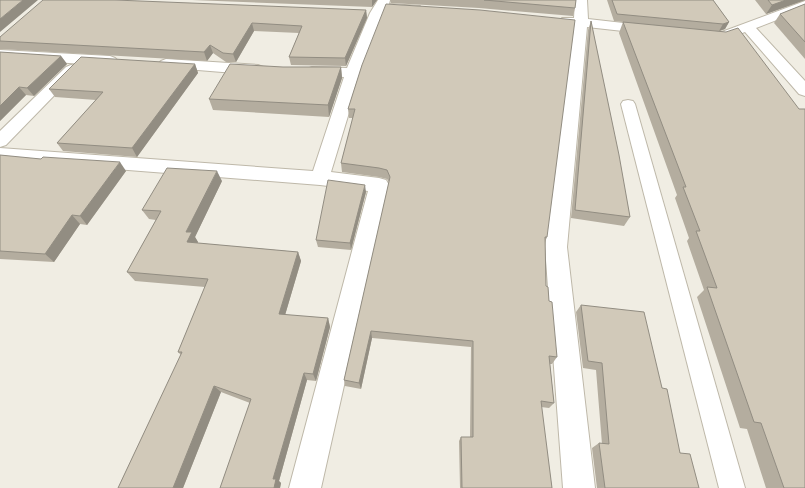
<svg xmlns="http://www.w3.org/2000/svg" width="805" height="488" font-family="'Space Grotesk',sans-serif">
<rect width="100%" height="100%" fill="#f0ede3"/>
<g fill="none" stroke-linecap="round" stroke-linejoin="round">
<defs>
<path id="lane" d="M628 100 633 101 635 104 745 488H719L621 104 623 101Z"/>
<g id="street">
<path d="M378 0H390L389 4 420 6 422 9 420 12 415 13 385 11 361 73 331 172 379 178 386 180 389 185 321 488H289L368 191 320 185 0 160V148L313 171 344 77 307 75 304 72 307 69 312 67 347 68 370 13Z"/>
<path d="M575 0H587L588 19 650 26 655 27 657 30 655 33 650 34 587 27 567 247 595 488H563L545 247 574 26 562 24 560 21 562 18H574Z"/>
<path d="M805 1V9L756 28 805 81V96L799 94 745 32 720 41 707 39 705 36 707 33H719Z"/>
<path d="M0 50 110 56 115 58 118 61 115 64 110 66 0 58Z"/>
<path d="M166 59 258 65 263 67 266 70 263 73 258 75 161 67 158 64 161 61Z"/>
<path d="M71 65 76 67 79 70 76 73 6 145 0 147V131L66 67Z"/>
</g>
</defs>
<!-- lane casing -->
<use href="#lane" stroke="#beb8a9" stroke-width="2"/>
<!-- street casing -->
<use href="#street" stroke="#beb8a9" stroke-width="2"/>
<!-- lane -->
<use href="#lane" fill="#fff" fill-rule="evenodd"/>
<!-- street -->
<use href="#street" fill="#fff" fill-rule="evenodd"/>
</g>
<!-- wall -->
<g fill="#b4ad9f">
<path d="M192 0H377L372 7Z"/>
<path d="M390 0H576L575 8 573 16 479 8 391 3Z"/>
<path d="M607 0H713L729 22 725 29 720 31 805 488H766L747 429 740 428 697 297 704 290 687 241 689 238 675 198 677 195 619 33 623 22 614 21Z"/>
<path d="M755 0H805L766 14Z"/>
<path d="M805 4V59L774 23 780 14Z"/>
<path d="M366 10 367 18 346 66 291 65 289 57 299 33 254 31 236 62H226L213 53 207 61 0 49V37Z"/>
<path d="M591 21 630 217 624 226 571 218 588 30Z"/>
<path d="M0 52 61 56 67 64 34 96 26 95 0 121Z"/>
<path d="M195 64 198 73 137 157 63 151 57 143 96 100 55 97 49 89Z"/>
<path d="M362 65 547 237 545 242 546 286 549 301 557 357 552 364H550L554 403 549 408 541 407 552 488H460L459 441 461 437H470L471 347 372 338 361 389 345 386 344 380 389 182 387 179 379 177 342 172 341 163 353 118H349L348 109Z"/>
<path d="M283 67H341L342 78 329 117 213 110 209 99Z"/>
<path d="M0 155 126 171 87 225 80 224 54 262 0 259Z"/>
<path d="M222 181 195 237 198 242 197 243 298 252 301 261 285 315 328 318 330 327 316 381 307 380 279 481 281 483 280 488H220L250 403 221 392 183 488H118L181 355 178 352 205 287 135 281 127 272 156 220 149 219 142 210Z"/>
<path d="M366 192 351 250 318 247 316 240Z"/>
<path d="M581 305 662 388 680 453 699 488H597L592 448 599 443 602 444 596 370 583 368 576 312Z"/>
</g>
<!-- shaded-wall -->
<g fill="#928d82">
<path d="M23 0H38L0 32V19Z"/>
<path d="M372 0H377L372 7Z"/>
<path d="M786 0H805L766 14 772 5Z"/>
<path d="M366 10 367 18 346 66 345 58Z"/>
<path d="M729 22 725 29 719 31 723 24Z"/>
<path d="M252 23 254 31 236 62 233 54Z"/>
<path d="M210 45 213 53 207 61 204 52Z"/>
<path d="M61 56 67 64 34 96 27 88Z"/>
<path d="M195 64 198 73 137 157 132 148Z"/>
<path d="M341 67 342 78 329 117 328 105Z"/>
<path d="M19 87 26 95 0 121V106Z"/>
<path d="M120 162 126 171 87 225 80 216Z"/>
<path d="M217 171 222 181 195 237 198 242 193 252 187 242 186 232Z"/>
<path d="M365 185 366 192 351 250 350 243Z"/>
<path d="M72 215 80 224 54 262 45 254Z"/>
<path d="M298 252 301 261 283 322 279 314Z"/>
<path d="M328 318 330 327 316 381 313 374Z"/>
<path d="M371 331 372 338 361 389 359 383Z"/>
<path d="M304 373 307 380 279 481 281 483 280 488H274L273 479Z"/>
<path d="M214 386 221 392 183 488H173Z"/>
</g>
<!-- building -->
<g fill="#d1c9b9" stroke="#928d82">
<path d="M0 0H23L0 19Z"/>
<path d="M43 0H115L366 10 345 58 289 57 302 26 252 23 233 54 223 53 210 45 204 52 0 41V37Z"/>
<path d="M484 0H576L575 8Z"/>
<path d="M612 0H713L729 22 723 24 617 14Z"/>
<path d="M768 0H786L772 5Z"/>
<path d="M386 4 480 10 575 20 547 237H545L546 286 548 287 549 301 552 302 557 357 549 356 554 403 541 401 552 488H462L461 437H473V341L371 331 359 383 344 380 390 177 387 170 379 168 341 163 355 109H348L362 65Z"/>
<path d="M805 4V42L780 14Z"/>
<path d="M591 21 619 155 630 217 575 210Z"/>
<path d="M623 22 726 32 738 28 799 109H805V488H784L761 423 754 422 707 287 717 288 696 231H700L683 187H686Z"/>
<path d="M0 52 61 56 27 88 19 87 0 106Z"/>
<path d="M81 57 195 64 132 148 57 143 103 92 49 89Z"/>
<path d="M230 64 283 67H341L328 105 209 99Z"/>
<path d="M0 155 41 159 43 157 120 162 80 216 72 215 45 254 0 251Z"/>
<path d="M167 168 217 171 186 232H192L187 242 298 252 279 314 328 318 313 374 304 373 273 479H276L274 488H220L251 399 214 386 173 488H118L182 352H178L208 279 127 272 161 211 142 210Z"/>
<path d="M328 180 365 185 350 243 316 240Z"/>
<path d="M581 305 644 312 662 388 667 389 680 453 690 454 699 488H605L599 443 609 444 602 363 588 361Z"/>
</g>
</svg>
